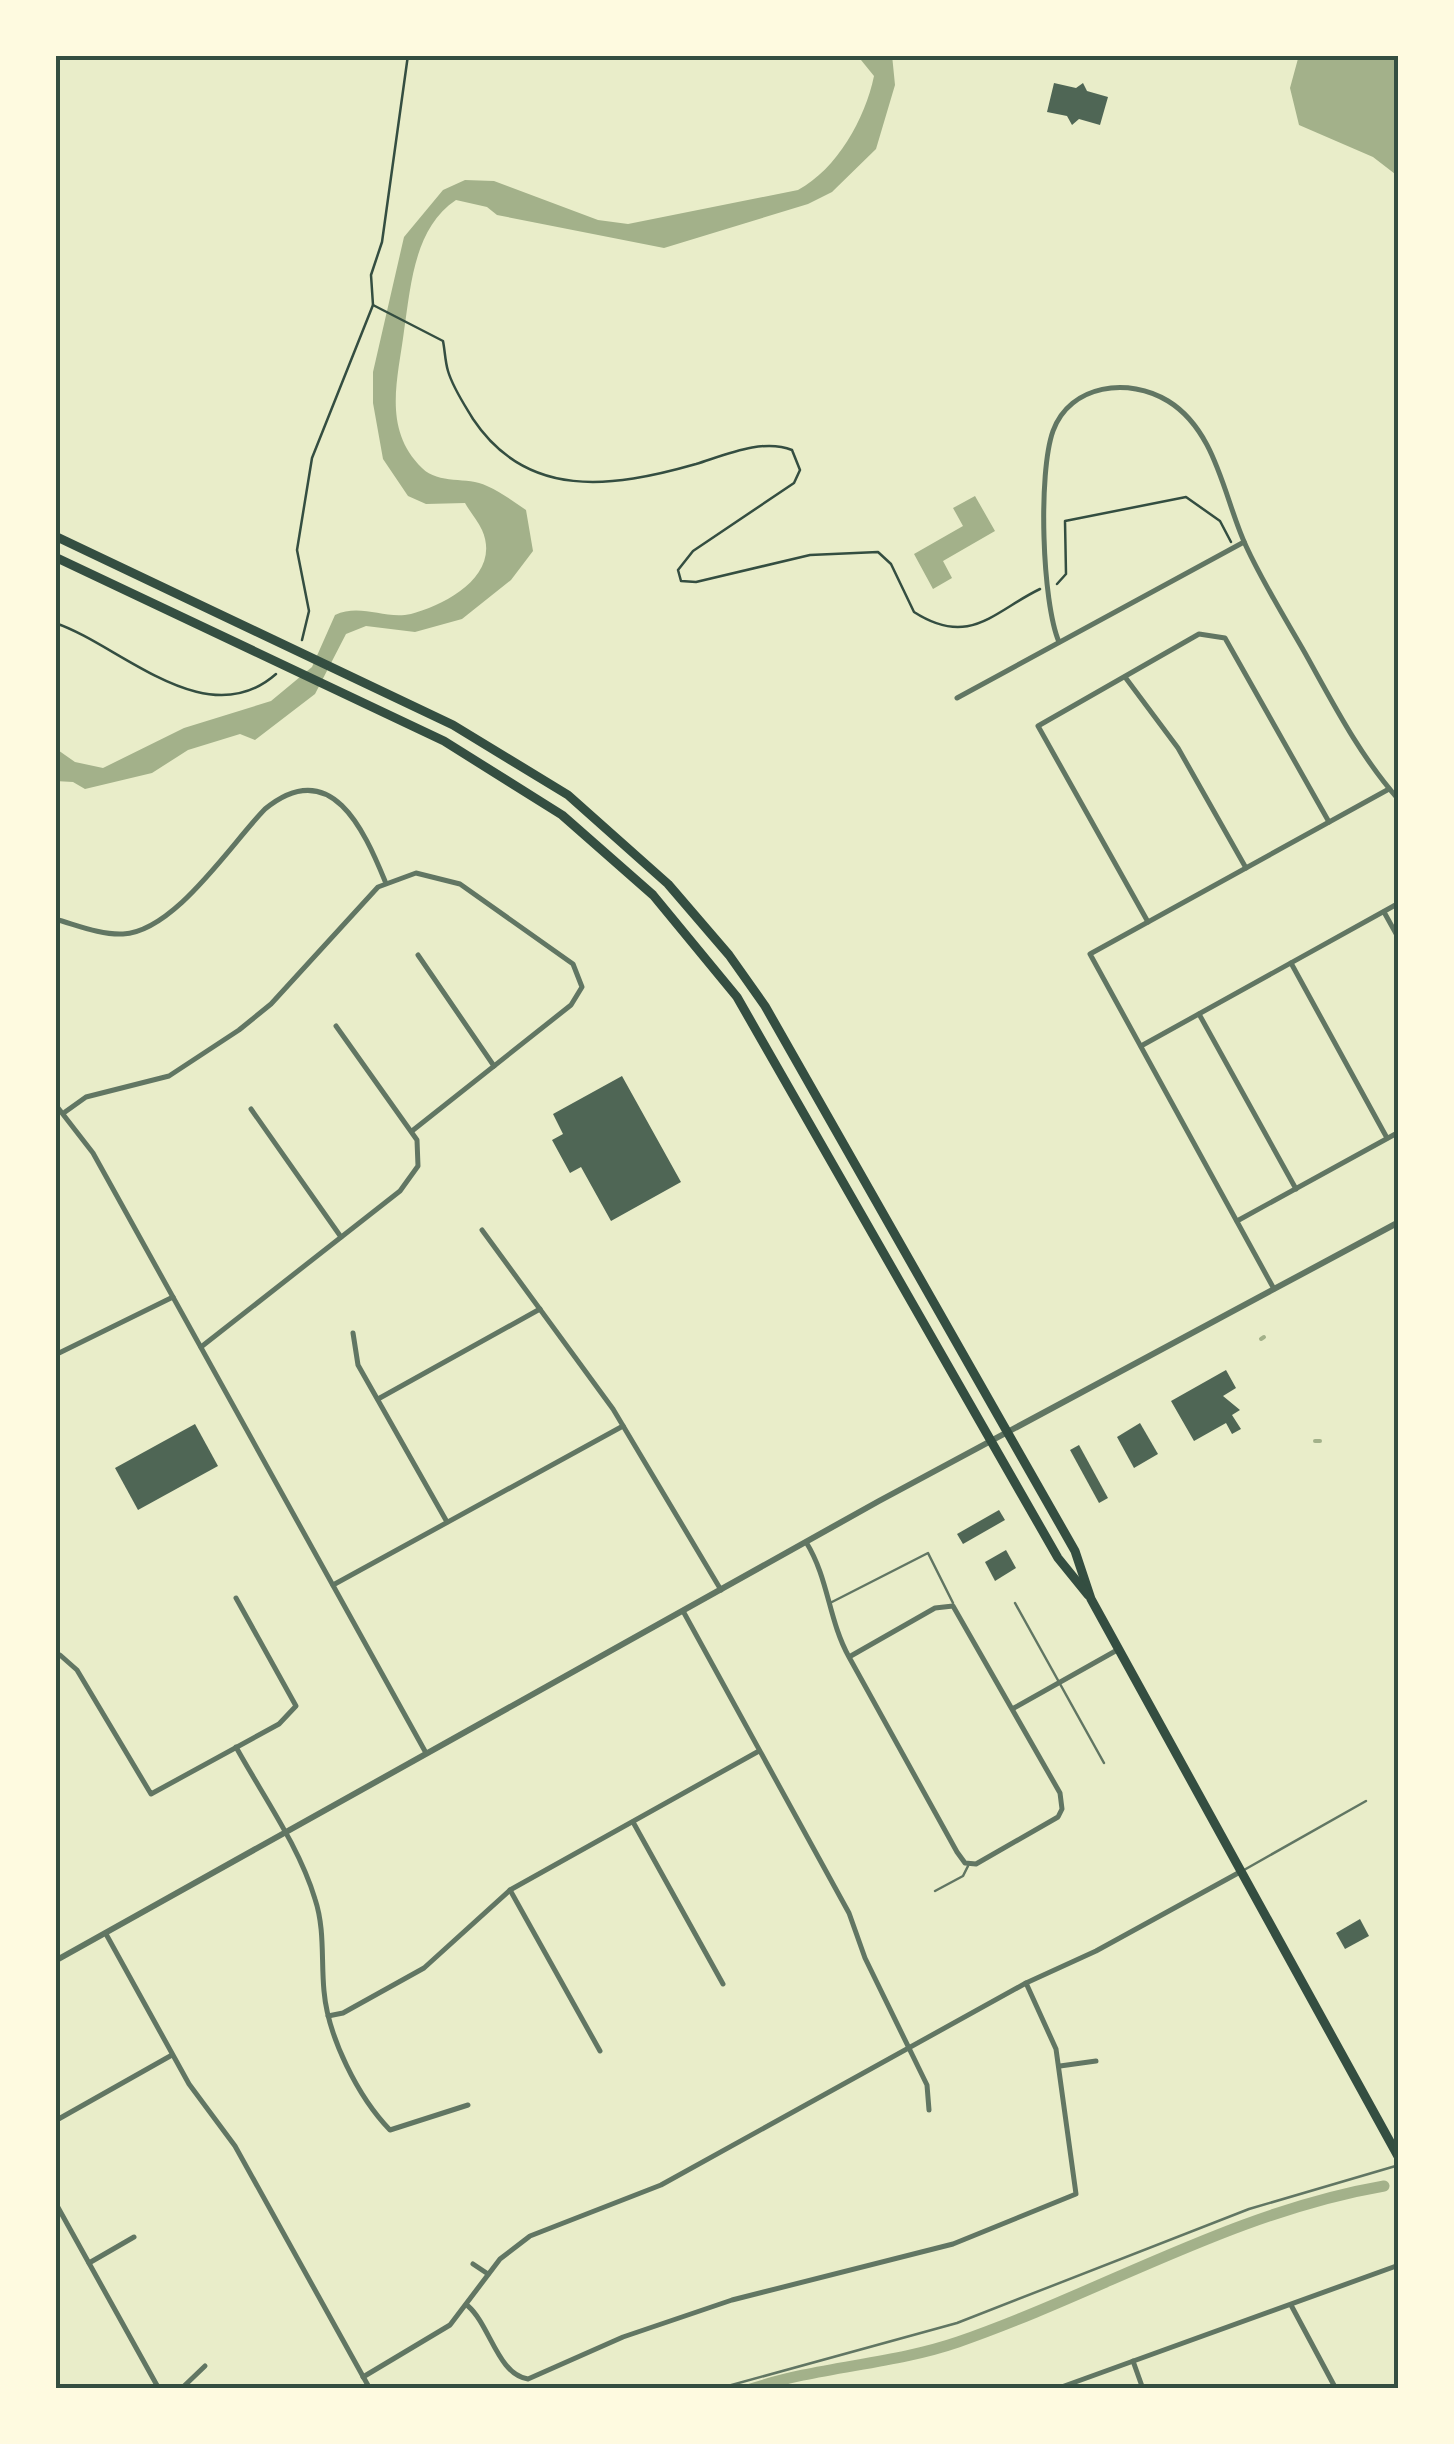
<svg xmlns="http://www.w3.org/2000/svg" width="1454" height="2444" font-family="'Open Sans',sans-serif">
<rect width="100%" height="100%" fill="#e9edc9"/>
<!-- water -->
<g fill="#a3b18a">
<path d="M848 55H892L895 85 876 149 832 192 808 204 664 248 497 215 487 207 456 200C414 228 411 285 404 331 398 379 382 429 422 468 439 485 467 476 487 486 501 492 514 502 526 510L533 551 511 580 462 619 415 632 366 626 346 634 315 694 255 740 240 734 188 750 152 773 85 789 73 782 55 781V748L75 762 103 768 184 728 271 701 312 667 335 615C361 603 385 620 411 614 446 605 502 575 482 530 478 521 470 512 465 503L426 504 408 496 383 459 373 403V372L404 237 443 190 465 180 494 181 598 220 628 224 798 190C837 169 865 119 874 76L861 60Z"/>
<path d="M1299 55H1399V177L1373 157 1299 125 1290 88Z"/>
<path d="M975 496 995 531 943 561 952 578 933 589 914 554 963 526 953 508Z"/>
</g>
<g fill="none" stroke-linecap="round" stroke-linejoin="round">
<!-- stream -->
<g stroke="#a3b18a" stroke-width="4">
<path d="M1261 1339 1264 1337"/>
<path d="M1315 1441H1320"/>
</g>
<!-- canal -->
<path stroke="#a3b18a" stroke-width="11" d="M751 2389C819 2366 891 2365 958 2342 1102 2292 1233 2212 1384 2186"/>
</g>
<!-- building -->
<g fill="#4f6655">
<path d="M1054 83 1076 88 1083 83 1087 91 1108 97 1100 125 1079 119 1072 125 1067 116 1047 112Z"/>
<path d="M622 1076 681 1182 611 1221 581 1167 570 1173 552 1140 563 1134 553 1114Z"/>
<path d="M1226 1370 1236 1388 1223 1396 1240 1410 1232 1415 1241 1429 1232 1434 1226 1423 1194 1441 1171 1401Z"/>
<path d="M1140 1423 1158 1454 1134 1468 1117 1437Z"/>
<path d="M195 1424 218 1466 138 1510 115 1468Z"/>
<path d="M1079 1445 1108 1498 1099 1503 1070 1450Z"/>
<path d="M999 1510 1005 1520 963 1544 957 1534Z"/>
<path d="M1006 1550 1016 1568 995 1581 985 1562Z"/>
<path d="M1360 1919 1369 1936 1345 1949 1336 1933Z"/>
</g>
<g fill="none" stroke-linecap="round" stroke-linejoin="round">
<!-- path -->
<g stroke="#344e41" stroke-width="2.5">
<path d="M373 305 443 341C445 351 445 361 448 371 453 388 464 404 473 419 527 500 612 488 696 464 725 455 763 438 792 450L800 470 794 483 693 551 678 570 681 581 696 582 810 555 878 552 891 564 914 612C970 648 994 611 1040 589"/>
<path d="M1057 584 1066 574 1065 521 1186 497 1220 521 1231 542"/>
<path d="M55 623C119 644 206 736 276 674"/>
<path d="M302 640 309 611 297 550 312 458 373 305 371 275 382 242 408 55"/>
</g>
<!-- service -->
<g stroke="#617663" stroke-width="2.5">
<path d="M830 1603 928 1553 953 1603"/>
<path d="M1015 1603 1104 1763"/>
<path d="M1244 1870 1366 1801"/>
<path d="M935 1891 963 1876 968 1866"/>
<path d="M717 2389 957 2323 1249 2209 1399 2165"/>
</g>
<!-- minor -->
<g stroke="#617663" stroke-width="5">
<path d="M1059 642C1042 602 1038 473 1053 431 1070 384 1129 377 1168 401 1217 431 1224 499 1246 546 1263 583 1285 618 1305 653 1334 705 1360 756 1399 800"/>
<path d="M1125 677 1178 748 1246 868"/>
<path d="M957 698 1244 542"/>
<path d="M1384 912 1399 939"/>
<path d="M55 919C77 925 100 935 123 934 175 931 230 845 265 809 331 755 364 830 385 881"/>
<path d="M1148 922 1038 726 1199 634 1225 638 1329 822"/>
<path d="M418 955 494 1066"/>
<path d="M1291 963 1387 1138"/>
<path d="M1199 1014 1296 1189"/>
<path d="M1141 1046 1399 903"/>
<path d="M55 1104 93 1153 426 1753"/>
<path d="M251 1109 341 1237"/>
<path d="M65 1112 86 1097 169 1076 239 1030 271 1004 378 887 416 873 460 884 573 964 582 987 571 1005 412 1131"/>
<path d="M1237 1221 1399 1132"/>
<path d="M482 1230 613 1409 721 1590"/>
<path d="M1274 1289 1090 954 1389 789"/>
<path d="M353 1333 358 1365 447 1522"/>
<path d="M201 1347 400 1191 418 1166 417 1140 336 1026"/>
<path d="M55 1355 173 1297"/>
<path d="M378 1399 540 1309"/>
<path d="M806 1542C829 1579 828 1619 849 1657L957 1852 965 1863 976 1864 1058 1817 1062 1809 1060 1793 953 1606 935 1608 849 1657"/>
<path d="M333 1585 623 1426"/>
<path d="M683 1611 849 1913 865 1958 927 2085 929 2110"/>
<path d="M55 1658 60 1655 77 1670 151 1794 279 1724 296 1706 236 1598"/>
<path d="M1014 1708 1119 1649"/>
<path d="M236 1747C263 1796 299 1846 315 1899 325 1929 321 1960 324 1991 328 2037 358 2097 390 2130L468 2105"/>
<path d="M633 1822 723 1984"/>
<path d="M510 1890 600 2051"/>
<path d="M106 1934 189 2084 235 2146 370 2389"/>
<path d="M328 2016 343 2013 424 1968 510 1890 759 1751"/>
<path d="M1060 2066 1096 2061"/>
<path d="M55 2121 172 2055"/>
<path d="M55 2202 159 2389"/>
<path d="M89 2263 134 2237"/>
<path d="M473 2264 488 2274"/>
<path d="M1291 2305 1336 2389"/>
<path d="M468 2306C490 2325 498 2375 528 2379L623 2337 732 2300 953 2244 1076 2194 1056 2049 1026 1983"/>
<path d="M1133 2361 1143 2389"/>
<path d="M363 2377 450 2325 500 2259 530 2236 661 2185 1026 1983 1096 1951 1240 1872"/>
<path d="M181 2389 205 2366"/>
<path d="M1056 2389 1399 2265"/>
</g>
<!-- tertiary -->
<path stroke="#617663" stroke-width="6" d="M55 1961 879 1501 1399 1222"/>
<!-- primary -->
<g stroke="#344e41" stroke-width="9">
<path d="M55 536 453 725 568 795 668 884 729 955 765 1006 1075 1551 1091 1599 1399 2158"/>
<path d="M55 557 444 741 562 815 653 895 737 997 1058 1558 1088 1595"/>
</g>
</g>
<!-- border -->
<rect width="1454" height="2444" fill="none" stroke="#fefae0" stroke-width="115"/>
<rect x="58" y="58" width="1338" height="2328" fill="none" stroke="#344e41" stroke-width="4"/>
</svg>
